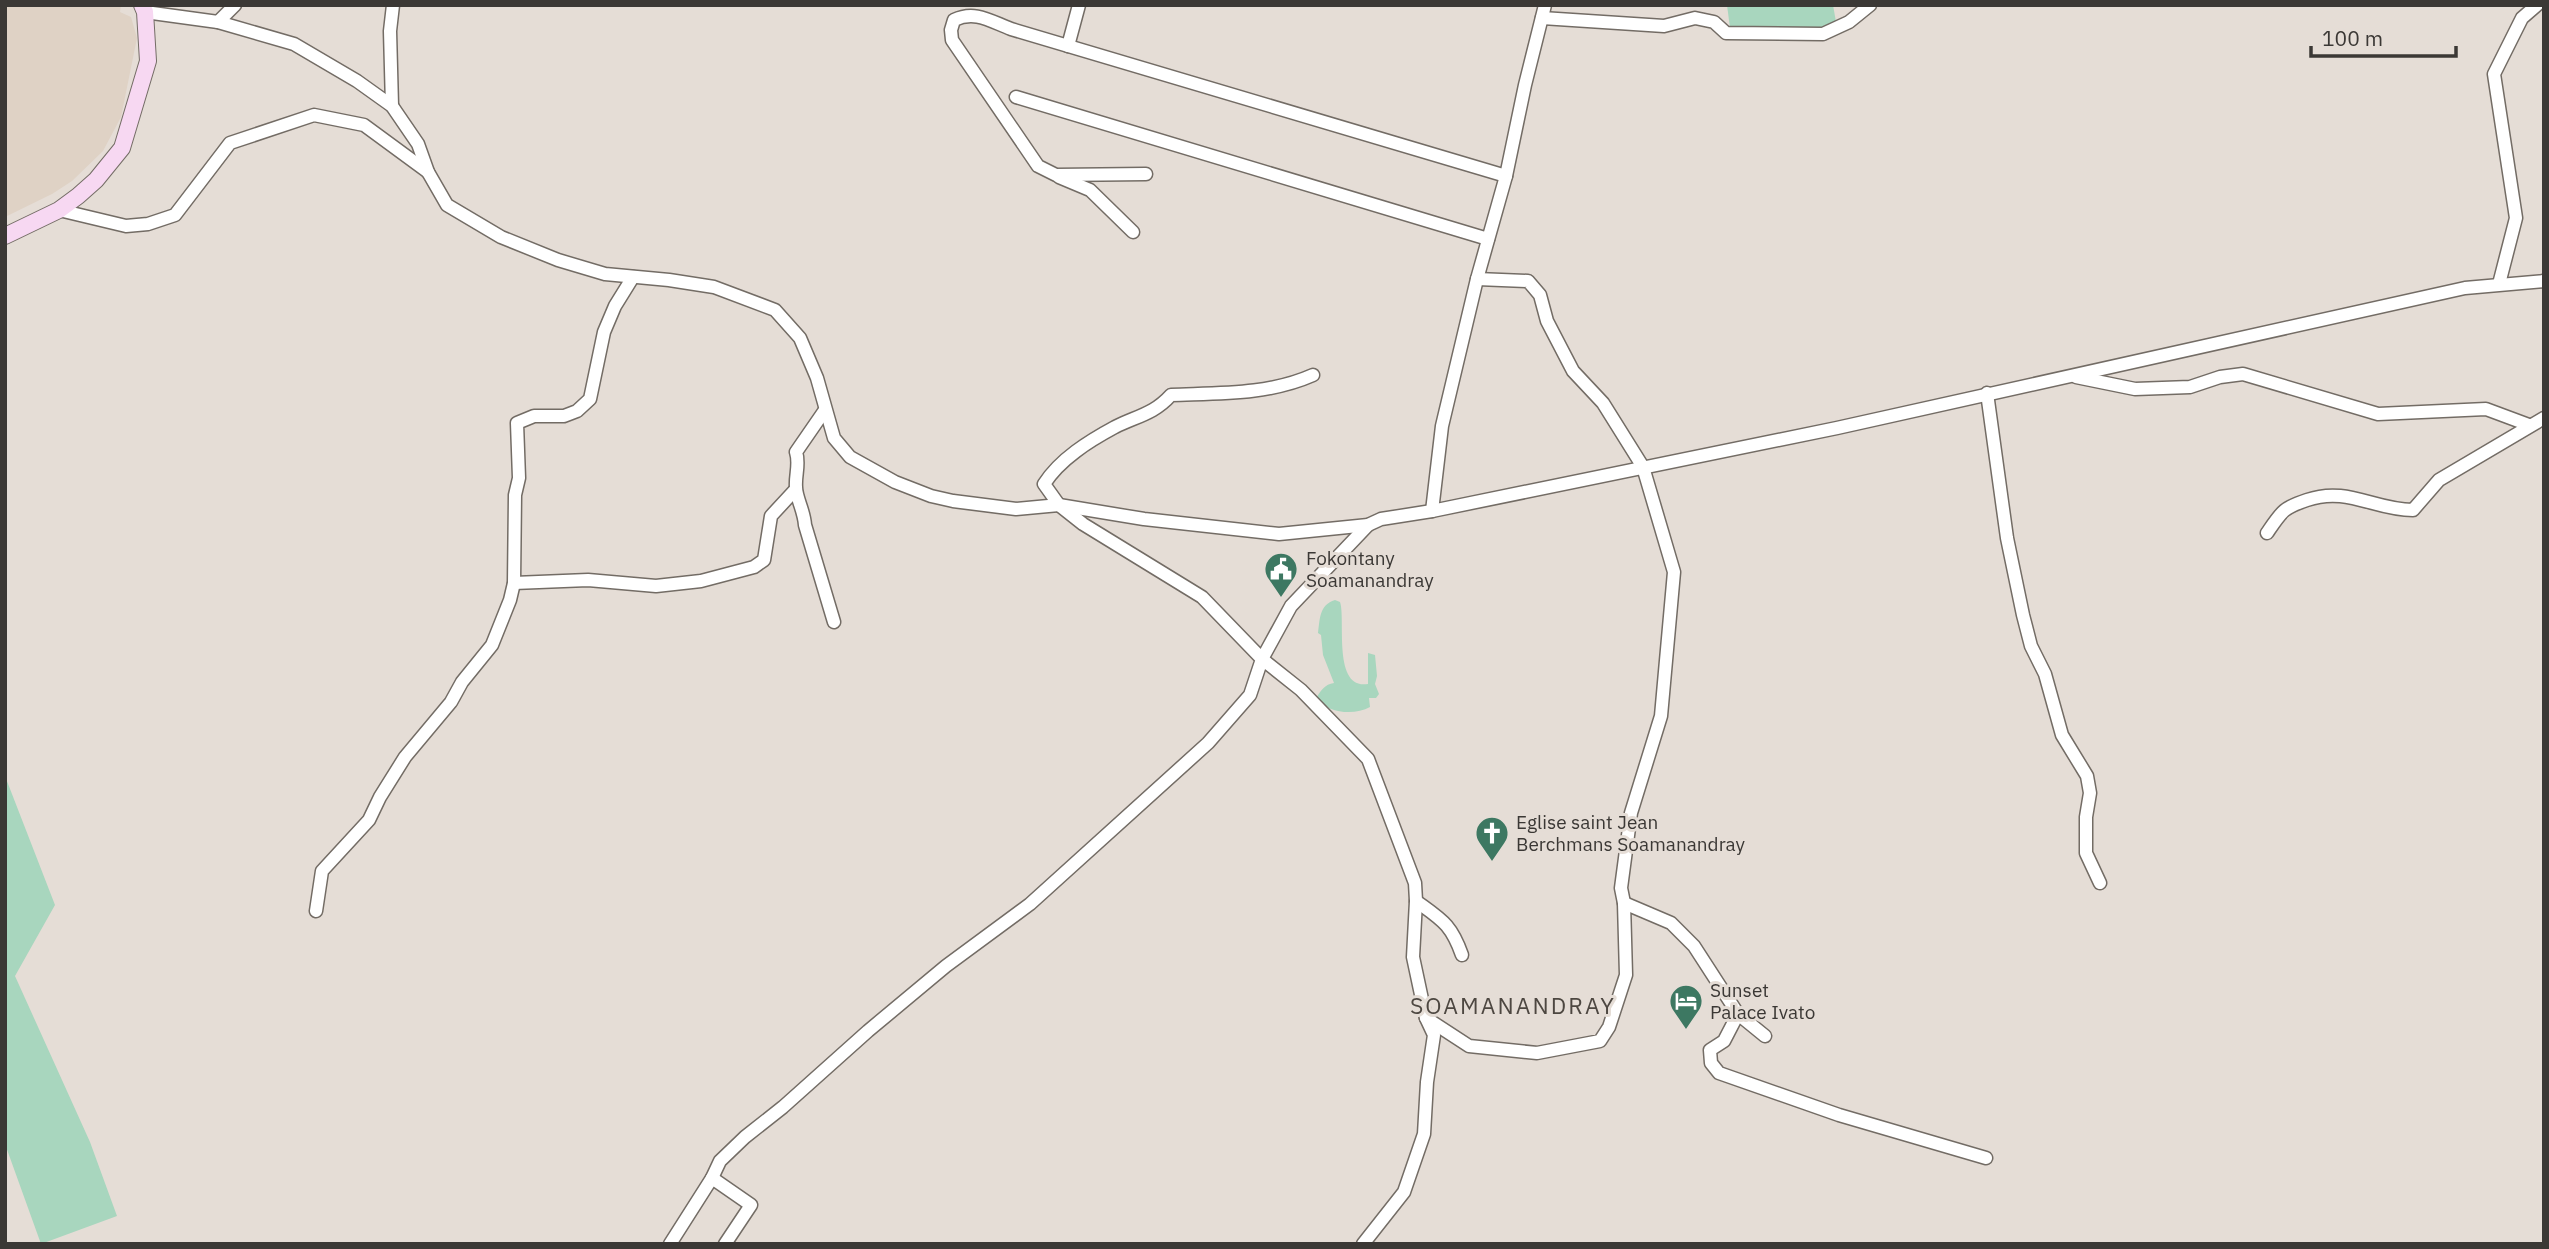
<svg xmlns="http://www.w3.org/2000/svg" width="2549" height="1249" font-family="'IBM Plex Sans',sans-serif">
<rect width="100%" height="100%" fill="#e5ddd6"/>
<!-- built -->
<path fill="#dfd2c5" d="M5 5H121L120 12 131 17 137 38 121 117 103 151 72 181 52 194 5 217Z"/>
<!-- green -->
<g fill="#a8d6be">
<path d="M1727 5H1833L1836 22 1823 30 1730 28Z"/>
<path d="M1335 600 1340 602C1346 619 1332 690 1368 684V653L1375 655 1377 676 1375 684 1379 694 1376 698H1369L1370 707C1354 716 1328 713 1316 699 1320 691 1325 684 1334 683L1323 655 1321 635 1318 633C1320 619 1319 605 1335 600Z"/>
<path d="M5 776 55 905 15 976 90 1142 117 1216 41 1244 5 1144Z"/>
</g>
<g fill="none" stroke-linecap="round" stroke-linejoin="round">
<defs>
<g id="street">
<path d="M145 12 218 22 294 44 357 81 392 106 418 144 428 172 447 205 501 237 558 260 605 274 669 280 714 287 775 310 800 338 817 378 834 438 850 457 895 482 931 496 953 501 1016 509 1059 505 1144 519 1279 534 1368 525 1381 519 1432 511 1837 428 2465 288 2544 281"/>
<path d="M1542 18 1664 26 1695 18 1714 22 1726 33 1823 34 1849 22 1870 5"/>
<path d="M218 22 235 5"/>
<path d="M1068 46 1079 5"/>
<path d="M1016 97 1488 239"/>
<path d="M392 106 390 31 393 5"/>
<path d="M1146 174 1056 175 1038 166 952 40 951 30 954 20C975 10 990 21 1011 29L1506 176"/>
<path d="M1059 177 1090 190 1133 232"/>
<path d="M59 210 126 226 148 224 175 215 230 143 314 115 364 125 428 172"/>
<path d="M2499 284 2516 218 2494 74 2522 18 2537 5"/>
<path d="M2076 377 2135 389 2190 387 2220 377 2243 374 2378 414 2486 409 2529 425"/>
<path d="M1987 393 2007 538 2023 615 2031 646 2045 674 2062 735 2087 776 2090 793 2086 817V853L2100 883"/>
<path d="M825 410 796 452C800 464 795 475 796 487 796 498 804 510 805 525L834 622"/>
<path d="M1432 511 1442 426 1477 279 1506 176 1525 85 1545 5"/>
<path d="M2267 533C2282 511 2283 508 2307 500 2347 486 2374 510 2413 510L2439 480 2544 418"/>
<path d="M514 583 588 580 656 586 701 581 754 567 764 560 771 516 795 490"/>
<path d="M1416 901C1442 920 1451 924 1462 955"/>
<path d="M1624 903 1671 923 1694 946 1738 1014 1765 1036"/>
<path d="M316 911 322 871 369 820 380 797 405 757 451 702 462 682 492 645 510 600 514 583 515 495 519 478 517 423 534 416H564L577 411 590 399 604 332 615 306 633 277"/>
<path d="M1738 1014 1724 1041 1710 1050 1711 1063 1719 1073 1839 1115 1986 1158"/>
<path d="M1426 1018 1469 1046 1537 1053 1600 1041 1609 1027 1626 975 1624 903 1621 888 1631 813 1661 716 1674 572 1643 467 1603 403 1573 371 1547 321 1540 295 1528 281 1477 279"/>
<path d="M712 1178 751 1205 725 1244"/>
<path d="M670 1244 712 1178 720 1161 745 1137 783 1107 868 1031 946 966 1030 904 1208 743 1250 695 1262 659 1202 597 1083 524 1059 505 1044 484C1060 459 1089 441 1115 427 1137 416 1154 414 1171 395 1219 393 1268 395 1313 375"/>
<path d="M1363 1244 1404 1192 1424 1134 1427 1082 1434 1035 1426 1018 1413 957 1416 901 1415 883 1368 759 1301 690 1262 659 1291 606 1368 525"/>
</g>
<path id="secondary" d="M5 236 59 210 78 196 96 180 122 148 148 61 145 12 142 5"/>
</defs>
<!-- street casing -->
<use href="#street" stroke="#736c65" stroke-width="15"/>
<!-- secondary casing -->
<use href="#secondary" stroke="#736c65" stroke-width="18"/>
<!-- street -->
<use href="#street" stroke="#fff" stroke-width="12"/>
<!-- secondary -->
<use href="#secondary" stroke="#f7d8f2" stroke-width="16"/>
</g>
<!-- icons -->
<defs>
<symbol id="civic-pin" viewBox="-11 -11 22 30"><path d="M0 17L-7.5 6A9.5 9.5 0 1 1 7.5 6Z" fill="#3d7862" stroke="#e5ddd6"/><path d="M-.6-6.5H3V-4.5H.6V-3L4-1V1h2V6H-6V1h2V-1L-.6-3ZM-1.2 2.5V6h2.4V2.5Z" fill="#fff"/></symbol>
<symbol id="church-pin" viewBox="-11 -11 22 30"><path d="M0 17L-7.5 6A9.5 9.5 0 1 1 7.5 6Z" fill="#3d7862" stroke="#e5ddd6"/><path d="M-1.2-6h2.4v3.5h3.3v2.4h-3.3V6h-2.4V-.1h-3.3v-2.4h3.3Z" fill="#fff"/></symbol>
<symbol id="hotel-pin" viewBox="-11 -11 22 30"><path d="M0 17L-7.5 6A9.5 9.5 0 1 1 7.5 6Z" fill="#3d7862" stroke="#e5ddd6"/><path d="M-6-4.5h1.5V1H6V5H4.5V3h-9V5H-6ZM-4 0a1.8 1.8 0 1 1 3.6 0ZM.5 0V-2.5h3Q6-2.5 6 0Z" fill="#fff"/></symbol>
</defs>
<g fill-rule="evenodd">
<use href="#civic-pin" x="1262" y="550" width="38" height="52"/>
<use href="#church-pin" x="1473" y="814" width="38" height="52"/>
<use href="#hotel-pin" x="1667" y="982" width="38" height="52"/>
</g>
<g text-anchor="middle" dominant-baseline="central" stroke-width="6" stroke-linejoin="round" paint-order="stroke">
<!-- poi labels -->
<g font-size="19" fill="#3b3835" stroke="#e5ddd6" text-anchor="start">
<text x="1306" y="558">Fokontany<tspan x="1306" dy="22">Soamanandray</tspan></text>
<text x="1516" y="822">Eglise saint Jean<tspan x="1516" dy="22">Berchmans Soamanandray</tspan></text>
<text x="1710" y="990">Sunset<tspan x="1710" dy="22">Palace Ivato</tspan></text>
</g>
<!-- quarter labels -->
<g font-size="23" letter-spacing="2" fill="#4d4741" stroke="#e5ddd6">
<text x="1513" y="1005">SOAMANANDRAY</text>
</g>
</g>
<!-- border -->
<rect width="2549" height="1249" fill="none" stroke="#3b3835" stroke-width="14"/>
<!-- scale -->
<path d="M2311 46v10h145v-10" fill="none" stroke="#3b3835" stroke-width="3.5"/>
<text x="2322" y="46" font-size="21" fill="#3b3835" stroke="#e5ddd6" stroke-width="5" paint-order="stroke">100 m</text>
</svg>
